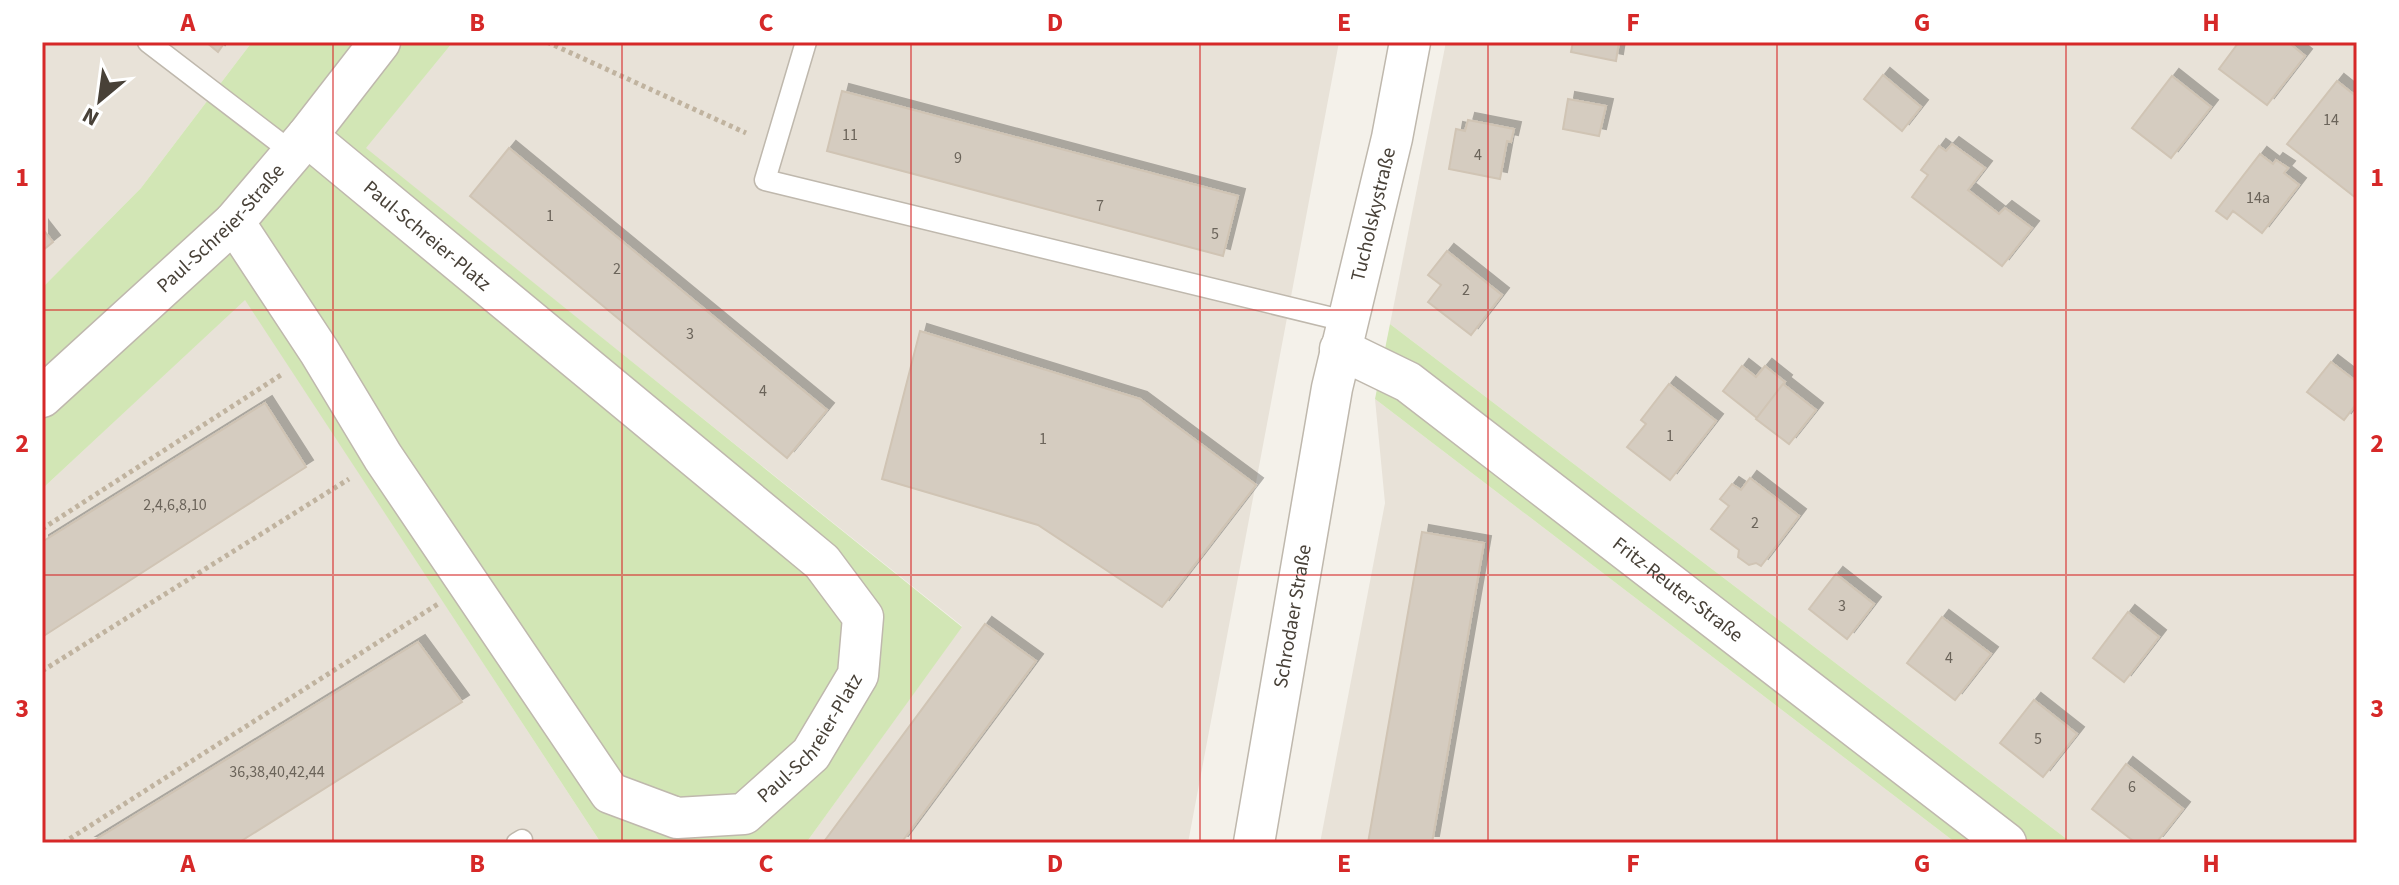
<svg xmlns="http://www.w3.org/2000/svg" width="2399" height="885" font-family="'Source Sans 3',sans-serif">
<defs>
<filter id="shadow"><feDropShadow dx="7" dy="-7" stdDeviation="0" flood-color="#0004"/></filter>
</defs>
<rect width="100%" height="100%" fill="#f4f1ea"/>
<!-- residential -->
<g fill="#e8e2d8">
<path d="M42 42H252L141 188 42 288Z"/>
<path d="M453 42H1339L1188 843H806L962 626 365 148Z"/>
<path d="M1446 42H2357V843H2072L1390 324Z"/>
<path d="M245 299 601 843H42V489Z"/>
<path d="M1375 399 1956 843H1320L1385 503Z"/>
</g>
<!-- green -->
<g fill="#d2e6b5">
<path d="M252 42H453L366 148 962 627 806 843H601L245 300 42 489V288L141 188Z"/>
<path d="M1390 324 2072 843H1956L1375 399Z"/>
</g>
<!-- building -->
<g fill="#d5ccc0" stroke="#d0c4b4" stroke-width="2" filter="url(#shadow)">
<path d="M206 42H225L218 52Z"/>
<path d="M1573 42H1619L1616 61 1571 52Z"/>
<path d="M2239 42H2288L2305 56 2267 105 2219 69Z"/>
<path d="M1883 75 1921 107 1902 131 1864 99Z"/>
<path d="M2172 76 2211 107 2171 158 2132 128Z"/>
<path d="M2337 81 2357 97 2356 198 2287 144Z"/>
<path d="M842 91 1238 196 1223 256 827 151Z"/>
<path d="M1568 99 1606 106 1599 136 1563 129Z"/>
<path d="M1468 120 1514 129 1511 142 1507 141 1500 179 1449 169 1456 129 1465 131Z"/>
<path d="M1952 144 1985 168 1968 190 1999 214 2005 208 2032 228 2002 266 1912 197 1928 175 1921 170 1939 146 1946 151Z"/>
<path d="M509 148 827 410 787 458 470 196Z"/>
<path d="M2260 154 2273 164 2276 160 2288 168 2284 173 2299 185 2262 233 2233 211 2227 219 2216 211Z"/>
<path d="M42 228 53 242 42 251Z"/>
<path d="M1447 251 1502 295 1471 335 1428 302 1441 285 1428 275Z"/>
<path d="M920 331 1140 399 1256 485 1162 607 1038 525 882 479Z"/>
<path d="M2331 362 2357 382V403L2344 420 2307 392Z"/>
<path d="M1742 366 1756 377 1765 366 1785 382 1757 418 1723 391Z"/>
<path d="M1669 384 1716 421 1670 480 1627 447 1646 424 1641 420Z"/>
<path d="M1783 384 1816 410 1789 444 1756 419Z"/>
<path d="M265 403 306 467 42 637V542Z"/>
<path d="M1750 478 1799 516 1761 566 1756 563 1749 565 1738 557 1739 550 1711 529 1729 506 1720 499 1732 484 1741 490Z"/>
<path d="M1422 532 1484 543 1432 843H1368Z"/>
<path d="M1836 574 1874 604 1847 639 1809 609Z"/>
<path d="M2128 612 2159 637 2124 682 2093 658Z"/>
<path d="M1942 617 1991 654 1955 700 1907 663Z"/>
<path d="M985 624 1036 661 901 843H823Z"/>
<path d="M418 642 462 702 238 843H90Z"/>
<path d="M2034 700 2077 734 2043 777 2000 743Z"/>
<path d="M2126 764 2183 809 2156 843H2136L2092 809Z"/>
</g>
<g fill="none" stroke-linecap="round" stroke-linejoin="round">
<defs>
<g id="service">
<path d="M148 42 293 153"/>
<path d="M806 42 765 180 1349 322"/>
<path d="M517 843 522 840"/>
</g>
<g id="minor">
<path id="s1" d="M234 222 319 351 383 457 610 793 677 818 744 814 811 754 858 675 863 617 822 562 307 136"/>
<path id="s2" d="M1340 349 1408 382 2006 843"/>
<path id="s3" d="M42 397 234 222 307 136 380 42"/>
<path id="s4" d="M1254 843 1332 388 1392 138 1410 42"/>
</g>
</defs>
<!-- service casing -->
<use href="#service" stroke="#bfb8ad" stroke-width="23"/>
<!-- minor casing -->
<use href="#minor" stroke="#bfb8ad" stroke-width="43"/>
<!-- path -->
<g stroke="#c0b39f" stroke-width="5" stroke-dasharray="4 4" stroke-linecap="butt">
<path d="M547 42 746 133"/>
<path d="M42 529 284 373"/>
<path d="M42 671 349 479"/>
<path d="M63 843 438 604"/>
</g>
<!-- service -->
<use href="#service" stroke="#fff" stroke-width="20"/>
<!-- minor -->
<use href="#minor" stroke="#fff" stroke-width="40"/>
</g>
<!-- grid -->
<path fill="none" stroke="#d62828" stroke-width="2" stroke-opacity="0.55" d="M333 42V843M622 42V843M911 42V843M1200 42V843M1488 42V843M1777 42V843M2066 42V843M42 310H2357M42 575H2357"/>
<g text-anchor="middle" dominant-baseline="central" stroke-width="6" stroke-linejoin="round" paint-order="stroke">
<!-- number labels -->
<g font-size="16" fill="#6b645a">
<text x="2331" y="120">14</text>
<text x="850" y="135">11</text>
<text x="1478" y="155">4</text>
<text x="958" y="158">9</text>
<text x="2258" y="198">14a</text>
<text x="1100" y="206">7</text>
<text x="550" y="216">1</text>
<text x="1215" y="234">5</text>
<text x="617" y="269">2</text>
<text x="1466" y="290">2</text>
<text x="690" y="334">3</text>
<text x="763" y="391">4</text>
<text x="1670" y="436">1</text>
<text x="1043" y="439">1</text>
<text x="175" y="505">2,4,6,8,10</text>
<text x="1755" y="523">2</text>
<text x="1842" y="606">3</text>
<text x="1949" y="658">4</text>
<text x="2038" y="739">5</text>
<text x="277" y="772">36,38,40,42,44</text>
<text x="2132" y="787">6</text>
</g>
<!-- street labels -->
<g font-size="20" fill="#484138" stroke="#fff">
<text stroke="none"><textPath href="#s4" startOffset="640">Tucholskystraße</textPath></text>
<text stroke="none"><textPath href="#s3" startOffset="246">Paul-Schreier-Straße</textPath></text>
<text transform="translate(427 236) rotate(40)">Paul-Schreier-Platz</text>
<text stroke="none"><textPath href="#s2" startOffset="416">Fritz-Reuter-Straße</textPath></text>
<text stroke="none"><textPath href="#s4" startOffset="230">Schrodaer Straße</textPath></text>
<text stroke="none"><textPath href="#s1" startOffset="924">Paul-Schreier-Platz</textPath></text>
</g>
</g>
<!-- border -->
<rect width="2399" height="885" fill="none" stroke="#ffffff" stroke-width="88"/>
<!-- north arrow -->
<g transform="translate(100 100) rotate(209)" stroke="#ffffff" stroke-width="6" paint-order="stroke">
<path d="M0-6L14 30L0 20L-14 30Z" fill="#484138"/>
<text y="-12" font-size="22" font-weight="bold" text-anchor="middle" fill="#484138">N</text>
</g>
<rect x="44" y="44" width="2311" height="797" fill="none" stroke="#d62828" stroke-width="3"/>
<g font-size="26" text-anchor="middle" font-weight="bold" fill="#d62828">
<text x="188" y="31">A</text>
<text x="477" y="31">B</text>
<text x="766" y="31">C</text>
<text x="1055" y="31">D</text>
<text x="1344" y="31">E</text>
<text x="1633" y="31">F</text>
<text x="1922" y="31">G</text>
<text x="2211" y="31">H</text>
<text x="22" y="186">1</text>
<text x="2377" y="186">1</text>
<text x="22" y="452">2</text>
<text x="2377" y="452">2</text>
<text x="22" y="717">3</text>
<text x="2377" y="717">3</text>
<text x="188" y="872">A</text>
<text x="477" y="872">B</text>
<text x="766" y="872">C</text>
<text x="1055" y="872">D</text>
<text x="1344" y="872">E</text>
<text x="1633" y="872">F</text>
<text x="1922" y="872">G</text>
<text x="2211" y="872">H</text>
</g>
</svg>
